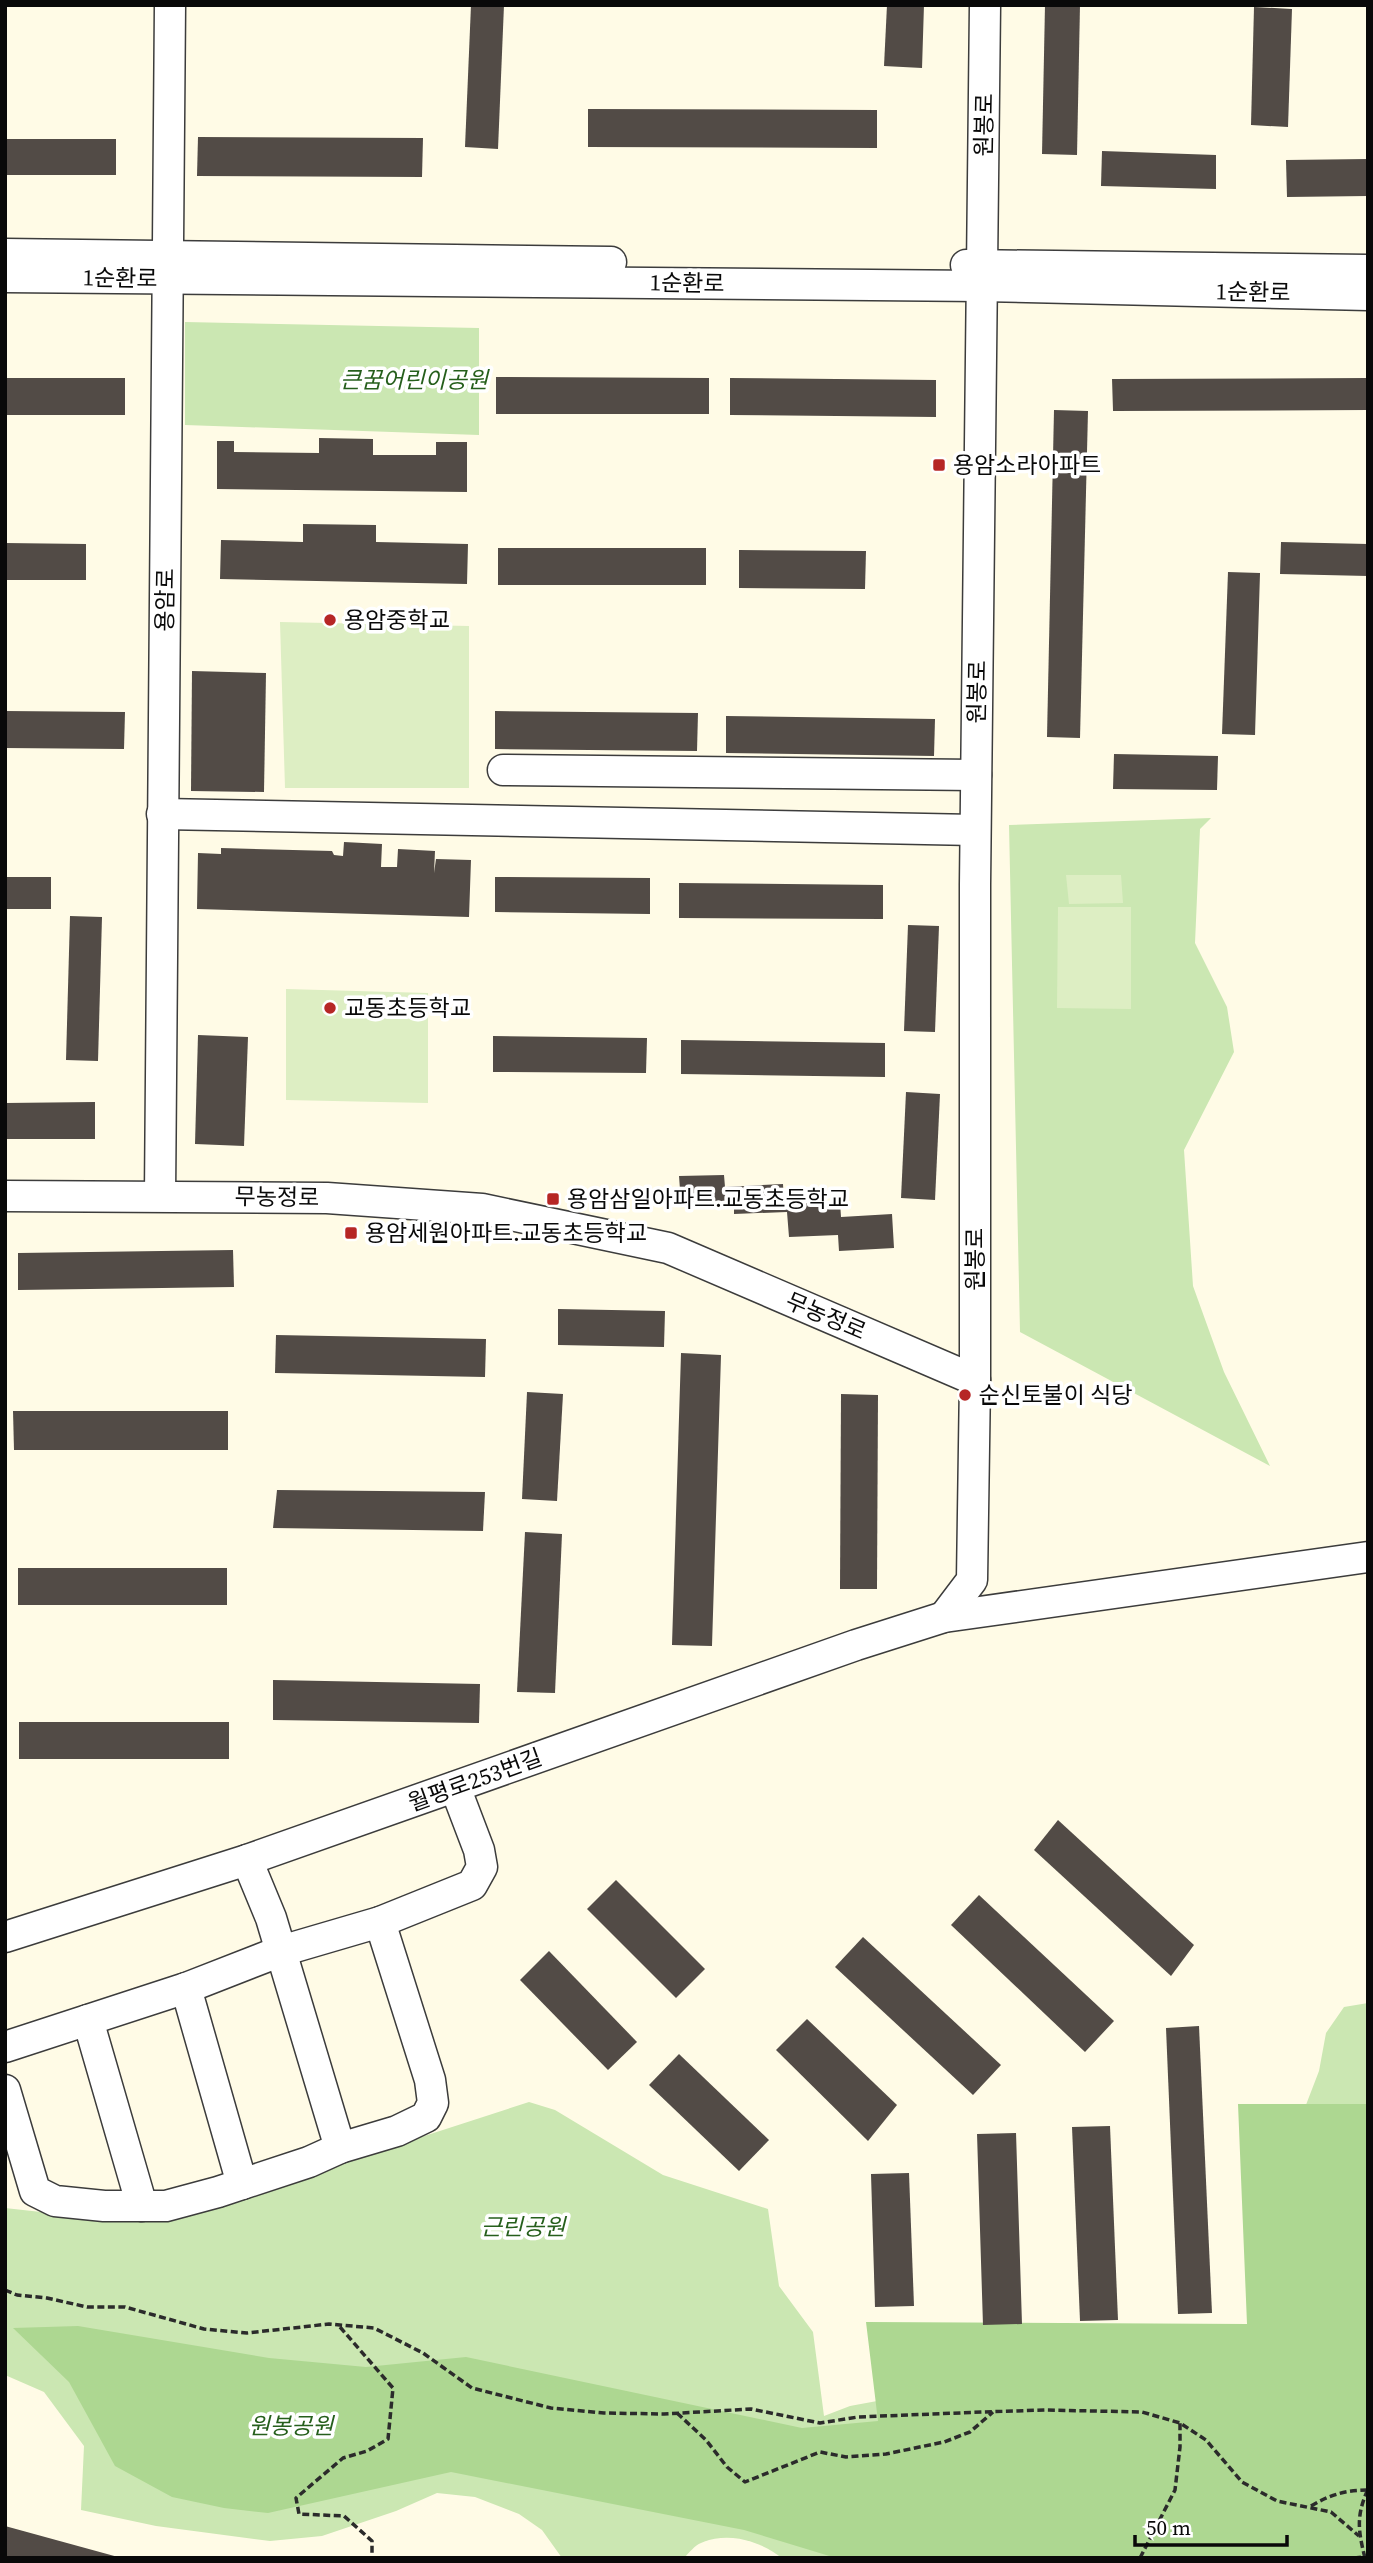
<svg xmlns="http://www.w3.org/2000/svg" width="1373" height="2563" font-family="'Source Serif 4','Noto Sans KR',serif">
<rect width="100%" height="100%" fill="#fffbe6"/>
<!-- green -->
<g fill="#cbe7b2">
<path d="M185 322 479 328V435L185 425Z"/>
<path d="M1211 818 1200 829 1195 943 1227 1007 1234 1052 1184 1150 1193 1286 1224 1372 1270 1466 1020 1332 1009 825Z"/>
<path d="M1368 2003V2558H782C760 2541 728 2531 701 2543 695 2545 689 2553 684 2558H562L542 2530 519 2514 475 2497 437 2493 396 2511 322 2536 270 2541 156 2526 81 2510 84 2446 44 2392 5 2375V2208L77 2216 304 2175 529 2102 555 2110 663 2175 768 2209 779 2286 813 2332 824 2416 850 2406 915 2394 1249 2410 1264 2214 1319 2071 1326 2033 1344 2007Z"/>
</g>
<!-- forest -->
<path fill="#add791" d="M1238 2104H1368V2558H836L744 2530 451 2472 268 2513 224 2508 172 2497 115 2466 69 2382 13 2328 78 2326 269 2358 366 2367 466 2357 802 2428 878 2421 866 2322 1247 2324Z"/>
<!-- pitch -->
<g fill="#ddeec3">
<path d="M280 622 469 626V788H285Z"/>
<path d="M1066 875H1121L1123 903 1069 904Z"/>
<path d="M1058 907H1131V1009L1057 1008Z"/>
<path d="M286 989 428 993V1103L286 1100Z"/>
</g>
<!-- building -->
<g fill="#524b46">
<path d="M471 5H504L498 149 465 147Z"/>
<path d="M887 5H924L922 68 884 66Z"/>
<path d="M1045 5H1080L1077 155 1042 154Z"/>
<path d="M1254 7 1292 9 1288 127 1251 125Z"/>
<path d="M588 109 877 110V148L588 147Z"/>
<path d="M198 137 423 138 422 177 197 176Z"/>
<rect x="5" y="139" width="111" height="36"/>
<path d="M1102 151 1216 155V189L1101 186Z"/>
<path d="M1368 159V196L1287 197 1286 160Z"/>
<path d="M496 377 709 378V414H496Z"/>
<rect x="5" y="378" width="120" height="37"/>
<path d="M730 378 936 380V417L730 415Z"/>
<path d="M1368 378V410L1113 411 1112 379Z"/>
<path d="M1054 410 1088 411 1080 738 1047 737Z"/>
<path d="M319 438 373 439V455H436V442H467V492L217 489V441H234V452L319 453Z"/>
<path d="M303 524 376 525V542L468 544 467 584 220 579 221 540 303 542Z"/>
<path d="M1281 542 1368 544V576L1280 574Z"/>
<path d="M5 543 86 544V580H5Z"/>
<rect x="498" y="548" width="208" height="37"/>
<path d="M739 550 866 551 865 589 739 588Z"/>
<path d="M1228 572 1260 573 1255 735 1222 734Z"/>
<path d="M192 671 266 673 264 792 191 791Z"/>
<path d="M5 711 125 712 124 749 5 748Z"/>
<path d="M495 711 698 713 697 751 495 749Z"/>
<path d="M726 716 935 719 934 756 726 753Z"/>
<path d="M1114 754 1218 756 1217 790 1113 789Z"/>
<path d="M344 842 382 844 381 867H397L398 849 435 851 434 873 436 859 471 860 469 917 197 909 198 853 221 854V848L332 851 334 855 343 856Z"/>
<rect x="5" y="877" width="46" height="32"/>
<path d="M495 877 650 878V914L495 912Z"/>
<path d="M679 883 883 885V919L679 918Z"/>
<path d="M70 916 102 917 98 1061 66 1060Z"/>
<path d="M908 925 939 926 935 1032 904 1031Z"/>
<path d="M198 1035 248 1037 244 1146 195 1144Z"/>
<path d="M493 1036 647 1038 646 1073 493 1072Z"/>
<path d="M681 1040 885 1043V1077L681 1074Z"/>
<path d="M906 1092 940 1094 935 1200 901 1198Z"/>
<path d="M95 1102V1139H5V1103Z"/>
<path d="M724 1175 725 1187 783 1184 784 1204 840 1202 841 1217 892 1214 894 1248 839 1251 838 1235 789 1237 787 1212 734 1214V1201L681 1203 679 1176Z"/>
<path d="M233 1250 234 1287 18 1290V1253Z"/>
<path d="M558 1309 665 1311 664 1347 558 1345Z"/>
<path d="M276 1335 486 1339 485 1377 275 1373Z"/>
<path d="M681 1353 721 1355 712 1646 672 1645Z"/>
<path d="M527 1392 563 1394 557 1501 522 1499Z"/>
<path d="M841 1394 878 1395 877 1589H840Z"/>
<path d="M13 1411H228V1450H14Z"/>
<path d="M277 1490 485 1492 483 1531 273 1528Z"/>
<path d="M525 1532 562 1534 555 1693 517 1692Z"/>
<rect x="18" y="1568" width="209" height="37"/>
<path d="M273 1680 480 1684 479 1723 273 1720Z"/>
<rect x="19" y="1722" width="210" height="37"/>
<path d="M1058 1820 1194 1945 1171 1976 1034 1850Z"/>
<path d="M616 1880 705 1969 676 1998 587 1909Z"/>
<path d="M979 1895 1114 2021 1085 2052 951 1925Z"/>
<path d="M863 1937 1001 2065 973 2095 835 1967Z"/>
<path d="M549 1951 637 2042 608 2070 520 1980Z"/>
<path d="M807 2019 897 2105 868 2141 776 2050Z"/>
<path d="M1199 2026 1212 2313 1178 2314 1166 2028Z"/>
<path d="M679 2054 769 2140 739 2171 649 2085Z"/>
<path d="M1110 2126 1118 2320 1080 2321 1072 2127Z"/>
<path d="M1016 2133 1022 2324 983 2325 977 2134Z"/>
<path d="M909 2173 914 2306 875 2307 871 2174Z"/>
<path d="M5 2526 118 2557V2558H5Z"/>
</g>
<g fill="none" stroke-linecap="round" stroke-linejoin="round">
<defs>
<g id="minor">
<path d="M5 254 611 262"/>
<path d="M966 265 1368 270"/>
<path d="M5 277 981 286 1368 295"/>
<path d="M503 770 976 775"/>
<path d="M162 814 975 830"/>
<path d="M5 1196 327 1198 482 1209 668 1248 975 1380"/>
<path d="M160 1196 170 5"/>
<path d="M944 1617 972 1580 975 1380V885L985 5"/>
<path d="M247 1860 271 1918 340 2148"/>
<path d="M5 1937 247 1860 856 1645 944 1617 1368 1557"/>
<path d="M186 1988 242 2184"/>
<path d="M88 2020 142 2206"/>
<path d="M5 2047 186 1988 281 1951 380 1922 472 1885 482 1867 479 1850 455 1787"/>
<path d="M5 2090 35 2191 55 2201 104 2206H166L218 2192 309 2162 340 2148 397 2131 426 2117 433 2103 430 2080 380 1922"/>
</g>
</defs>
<!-- minor casing -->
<use href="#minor" stroke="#3c3c3c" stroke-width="33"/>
<!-- path -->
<g stroke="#2b2b2b" stroke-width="3.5" stroke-dasharray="7 3.5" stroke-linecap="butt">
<path d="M5 2290 17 2295 47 2298 87 2307H125L204 2329 247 2333 329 2324 374 2328 423 2353 472 2388 551 2408 604 2413 664 2414 751 2409 820 2423 858 2417 983 2412 1045 2410 1142 2412 1180 2423 1206 2440 1242 2482 1277 2501 1331 2512 1359 2536"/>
<path d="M340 2327 393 2388 388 2439 367 2451 343 2458 296 2498 299 2514 344 2516 372 2541V2558"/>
<path d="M677 2413 706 2440 727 2467 745 2482 820 2452 846 2457 886 2454 944 2442 970 2432 993 2412"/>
<path d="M1311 2506C1329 2495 1346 2490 1367 2490"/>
<path d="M1140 2558 1175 2490 1180 2447V2423"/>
<path d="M1354 2558 1365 2557"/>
<path d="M1365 2558C1358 2530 1356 2516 1368 2489"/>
</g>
<!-- minor -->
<use href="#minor" stroke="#fff" stroke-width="30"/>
</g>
<!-- markers -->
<g fill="#b62625" stroke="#fff" stroke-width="2.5">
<rect x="932" y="458" width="14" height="14" rx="3.5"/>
<circle cx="330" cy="620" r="7"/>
<circle cx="330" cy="1008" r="7"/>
<rect x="546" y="1192" width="14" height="14" rx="3.5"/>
<rect x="344" y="1226" width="14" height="14" rx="3.5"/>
<circle cx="965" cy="1395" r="7"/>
</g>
<g text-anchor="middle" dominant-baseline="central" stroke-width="7" stroke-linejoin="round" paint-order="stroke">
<!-- street labels -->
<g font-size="23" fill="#090909" stroke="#fff">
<text transform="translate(984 125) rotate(-89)">원봉로</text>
<text transform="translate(120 278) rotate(1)">1순환로</text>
<text transform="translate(687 283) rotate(1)">1순환로</text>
<text transform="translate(1253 292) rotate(1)">1순환로</text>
<text transform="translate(165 600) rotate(-89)">용암로</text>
<text transform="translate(977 692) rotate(-89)">원봉로</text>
<text transform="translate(277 1197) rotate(1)">무농정로</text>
<text transform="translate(975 1259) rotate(-90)">원봉로</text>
<text transform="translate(826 1316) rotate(23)">무농정로</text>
<text transform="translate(475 1780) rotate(-20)">월평로253번길</text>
</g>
<!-- park labels -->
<g font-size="23" font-style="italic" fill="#265f1c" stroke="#fff">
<text x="414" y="380">큰꿈어린이공원</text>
<text x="523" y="2227">근린공원</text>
<text x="291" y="2426">원봉공원</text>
</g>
<!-- poi labels -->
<g font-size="23" fill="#090909" stroke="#fff" text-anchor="start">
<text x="953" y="465">용암소라아파트</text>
<text x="344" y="620">용암중학교</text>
<text x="344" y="1008">교동초등학교</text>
<text x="567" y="1199">용암삼일아파트.교동초등학교</text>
<text x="365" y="1233">용암세원아파트.교동초등학교</text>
<text x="979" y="1395">순신토불이 식당</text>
</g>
</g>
<!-- border -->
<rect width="1373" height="2563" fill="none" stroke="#090909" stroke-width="14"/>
<!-- scale -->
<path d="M1135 2535v10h152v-10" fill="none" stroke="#090909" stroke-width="3.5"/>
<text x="1146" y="2535" font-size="21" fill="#090909" stroke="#ffffff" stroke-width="5" paint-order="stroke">50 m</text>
</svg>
